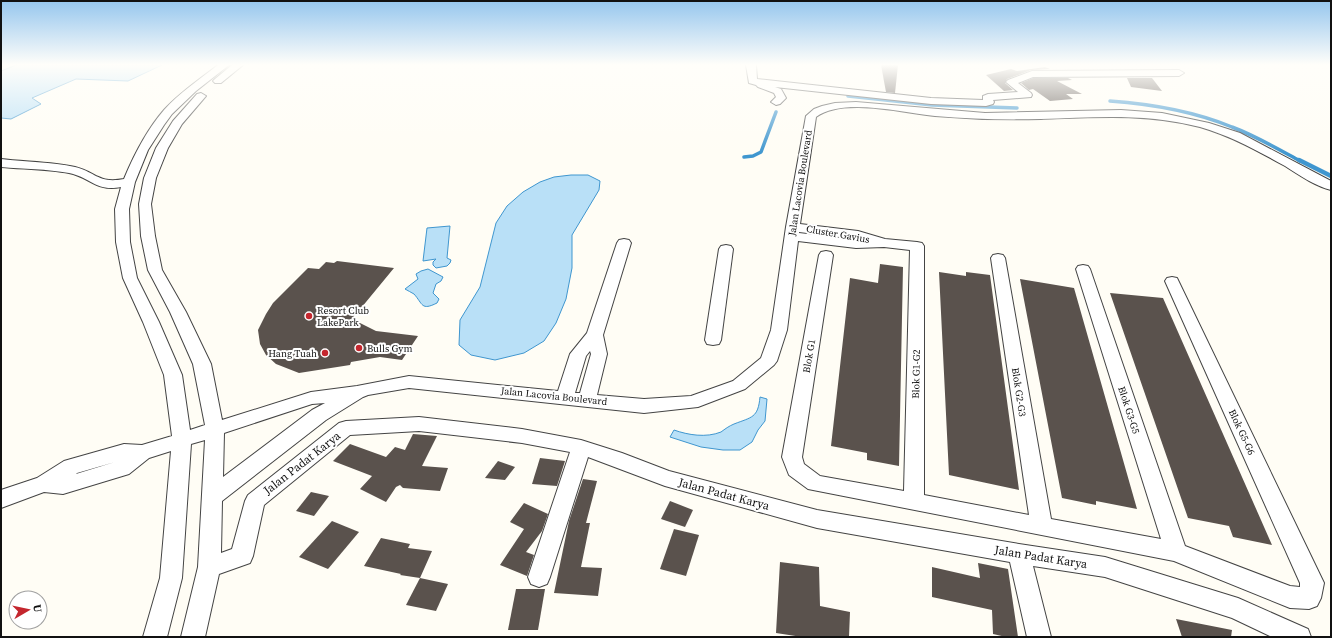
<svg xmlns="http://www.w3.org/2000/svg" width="1332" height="638" font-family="'Source Serif 4',serif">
<rect width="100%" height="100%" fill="#fffdf5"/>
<!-- water -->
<g fill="#b9e0f7" stroke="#3f96cf">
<path d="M16 65H162L128 81 76 79 32 98 41 104 11 119 1 118V71Z"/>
<path d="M571 175H588L600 181 599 190 572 235V268L566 299 556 323 544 341 524 353 495 360 471 355 459 345 460 320 480 287 496 223 507 206 523 192 540 182 554 177Z"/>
<path d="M450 226 447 258 451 260 450 263 447 266 436 268 433 265V262L436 259 423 261 427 228Z"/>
<path d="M428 269 443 277 441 281 436 284 433 293 439 299 437 303C421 311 423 304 414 294 411 292 408 291 405 289L418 279 416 274 421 271Z"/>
<path d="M760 397 767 399 765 421 758 430 752 442 740 450H723L701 447 670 437 674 430C688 435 706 438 721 432 725 429 729 426 734 424 752 417 758 418 760 397Z"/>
</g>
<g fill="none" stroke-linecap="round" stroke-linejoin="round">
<!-- stream-far1 -->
<g stroke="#3f96cf" stroke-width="3.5">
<path d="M848 96 932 105 1017 108"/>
<path d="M1110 101C1152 104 1193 111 1232 127 1256 136 1278 149 1300 161"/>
<path d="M744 157 753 156 761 152 776 112"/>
</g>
<!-- stream -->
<path stroke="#3f96cf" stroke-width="4.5" d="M1299 160 1331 176"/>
</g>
<!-- building -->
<g fill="#5a524d">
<path d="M881 65H898L895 93 886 92Z"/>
<path d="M1045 67 1050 69 1031 70 1007 79 1005 83 1013 90 1004 91 986 75 1011 69 1017 71Z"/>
<path d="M1033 78H1068L1072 80 1057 81 1082 94H1066L1073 99 1050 101 1033 89 1029 90 1021 83Z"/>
<path d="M1127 78H1152L1162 91 1131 87Z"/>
<path d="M337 261 394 268 352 319 376 331 418 336 402 360 380 357 351 362 350 365 299 373 276 364 266 355 260 344 258 330 266 314 273 303 308 268 319 269 326 262 334 263Z"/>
<path d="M880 264 903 267 899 466 867 460V453L831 446 850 278 878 283Z"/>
<path d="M939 272 966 276V272L990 275 1019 490 949 475Z"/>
<path d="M1020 279 1074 288 1137 509 1096 501V505L1062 498Z"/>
<path d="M1110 293 1163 298 1272 545 1233 537 1229 526 1188 518Z"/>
<path d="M413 434 437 436 422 466 448 468 440 491 403 488 400 485 396 487 386 502 360 489 372 476 333 461 350 444 386 457 395 447 405 450Z"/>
<path d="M540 458 565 461 557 486 532 484Z"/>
<path d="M498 461 515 467 505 480 485 478Z"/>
<path d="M583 479 597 481 586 523H590L581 567 602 568 598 596 554 593 569 521Z"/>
<path d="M311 492 329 496 314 516 296 511Z"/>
<path d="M670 501 693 510 685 527 661 519Z"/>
<path d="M524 503 548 514 542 531 526 552 534 555 527 576 500 565 524 529 510 522Z"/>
<path d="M332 521 359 532 328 569 299 557Z"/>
<path d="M674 529 699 535 686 576 660 569Z"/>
<path d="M381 538 410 544 408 548 432 551 420 578 400 575 401 574 364 566Z"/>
<path d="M780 562 819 567 820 606 850 612 849 637H802L776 633Z"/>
<path d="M978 563 1008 569 1018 637H1006L993 634 992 610 932 597V567L980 578Z"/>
<path d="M420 578 448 584 436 611 406 605Z"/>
<path d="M516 589H545L538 630H508Z"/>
<path d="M1176 619 1232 630 1231 637H1182Z"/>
</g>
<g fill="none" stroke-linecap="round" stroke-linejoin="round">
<defs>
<g id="minor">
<path d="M218 65H229L196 91 172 114 164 125 148 150 135 182 129 209 130 242 137 278 159 322 182 375 190 430 205 425 193 364 170 312 148 270 141 236 139 204 144 178 156 148 173 121 197 94 201 93 206 96 182 124 168 148 156 178 151 204 155 236 162 270 186 312 211 364 222 420 311 392 357 386 409 376 558 391 570 354 587 333 617 243 619 240 624 239 629 240 631 243 603 335 607 354 597 395 644 399 691 396 733 381 761 358 771 330 786 227 806 116 814 109 822 106 835 103 856 102 985 113 1121 110 1162 113 1209 123 1240 133 1331 181V190C1315 186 1299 175 1285 166 1258 151 1231 136 1200 127 1148 113 1094 117 1041 119 1005 120 970 119 935 116 902 113 844 97 816 117L800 224 858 231 885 239 917 242 922 243 924 246V495L1029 515 991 258 993 255 998 254 1003 255 1005 258 1051 519 1161 539 1076 269 1078 266 1083 265 1088 266 1090 269 1185 546 1290 586 1300 587V583L1165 281 1167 278 1172 277 1177 278 1324 583 1321 598 1317 606 1309 609 1290 608 1174 561 808 489 789 475 782 457 819 255 821 252 826 251 831 252 833 255 802 457 804 464 820 476 904 491 910 250 884 247 856 248 798 241 787 330 777 361 774 365 745 389 698 407 644 413 409 388 368 395 363 397 326 420 222 501 221 553 232 549 245 501 248 495 339 423 346 421 419 417 522 429 581 440 622 453 669 471 817 510 1019 544 1105 557 1238 598 1308 629 1311 637H1272L1232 618 1105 577 1033 566 1051 637H1027L1010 562 817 528 665 486 588 457 550 577 547 584 539 587 531 584 528 577 570 452 522 443 419 431 350 435 264 505 253 556 250 563 219 574 205 637H181L198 567 205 440 191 444 182 578 167 637H143L160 578 171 451 149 458 129 474 63 494 44 492 1 508V490L37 478 64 461 71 459 124 444 142 445 172 436 164 375 143 322 123 278 116 242 115 209 121 187C96 192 90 177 69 173 47 169 23 169 1 167V159C25 162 52 162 75 167 96 172 98 184 124 179 134 155 146 131 164 110 179 93 200 79 218 65ZM799 232 856 239 859 240 799 233ZM590 351 591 354 580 393H575L586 356ZM325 403 312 410 223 477 224 433 312 404ZM115 462 76 474 77 473Z"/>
<path d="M232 65H243L221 83H215L213 81 215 79Z"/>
<path d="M746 65H756L757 79 931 98 983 100V96L988 94 1018 92 1006 82 1008 80 1032 71 1179 70 1184 73 1179 76 1033 77 1018 83 1031 93 1032 95 1031 97 993 100 994 102 993 104 986 106 931 104 775 87 781 89 786 98 780 104 776 105 771 102 776 97 774 93 758 87 756 85 749 83Z"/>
<path d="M726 245 731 246 733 249 721 340 719 344 713 345 707 344 705 340 719 249 721 246Z"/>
</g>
</defs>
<!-- minor casing -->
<use href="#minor" stroke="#444" stroke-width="2"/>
<!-- minor -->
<use href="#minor" fill="#fff" fill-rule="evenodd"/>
</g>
<!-- sky -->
<linearGradient id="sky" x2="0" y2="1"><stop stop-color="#95c6ee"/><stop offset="0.42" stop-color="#fffefa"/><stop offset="1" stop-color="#fffefa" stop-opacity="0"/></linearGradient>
<rect width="1332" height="154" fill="url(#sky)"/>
<!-- markers -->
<g fill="#c4262e" stroke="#fff" stroke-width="1.5">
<circle cx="309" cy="316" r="4"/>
<circle cx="359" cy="348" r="4"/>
<circle cx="325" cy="353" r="4"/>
</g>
<g text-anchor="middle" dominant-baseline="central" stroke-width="4" stroke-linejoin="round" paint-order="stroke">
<!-- street labels -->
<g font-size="10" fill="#111" stroke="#fff">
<text transform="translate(800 183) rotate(-81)">Jalan Lacovia Boulevard</text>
<text transform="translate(838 234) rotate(10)">Cluster Gavius</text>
<text transform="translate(809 356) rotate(-80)">Blok G1</text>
<text transform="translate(916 374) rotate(-89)">Blok G1-G2</text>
<text transform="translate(1019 392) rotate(81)">Blok G2-G3</text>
<text transform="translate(554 396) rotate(6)">Jalan Lacovia Boulevard</text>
<text transform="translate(1129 410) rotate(72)">Blok G3-G5</text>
<text transform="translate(1242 432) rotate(65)">Blok G5-G6</text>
</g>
<!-- poi labels -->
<g font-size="10" fill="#111" stroke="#fff" text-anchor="start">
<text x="317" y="310">Resort Club<tspan x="317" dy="12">LakePark</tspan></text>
<text x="367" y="348">Bulls Gym</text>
<text x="317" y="353" text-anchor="end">Hang Tuah</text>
</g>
<!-- near-street labels -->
<g font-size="12" fill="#111" stroke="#fff">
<text transform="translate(302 463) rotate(-38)">Jalan Padat Karya</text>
<text transform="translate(724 494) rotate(15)">Jalan Padat Karya</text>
<text transform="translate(1041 557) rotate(9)">Jalan Padat Karya</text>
</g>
</g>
<!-- border -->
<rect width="1332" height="638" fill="none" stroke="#111111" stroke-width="4"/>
<!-- north arrow -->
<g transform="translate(28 610) rotate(81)"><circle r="19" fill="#ffffff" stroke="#a0a0a0"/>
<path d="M0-3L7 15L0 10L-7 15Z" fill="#c4262e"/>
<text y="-6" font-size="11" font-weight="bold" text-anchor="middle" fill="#111111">U</text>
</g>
</svg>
